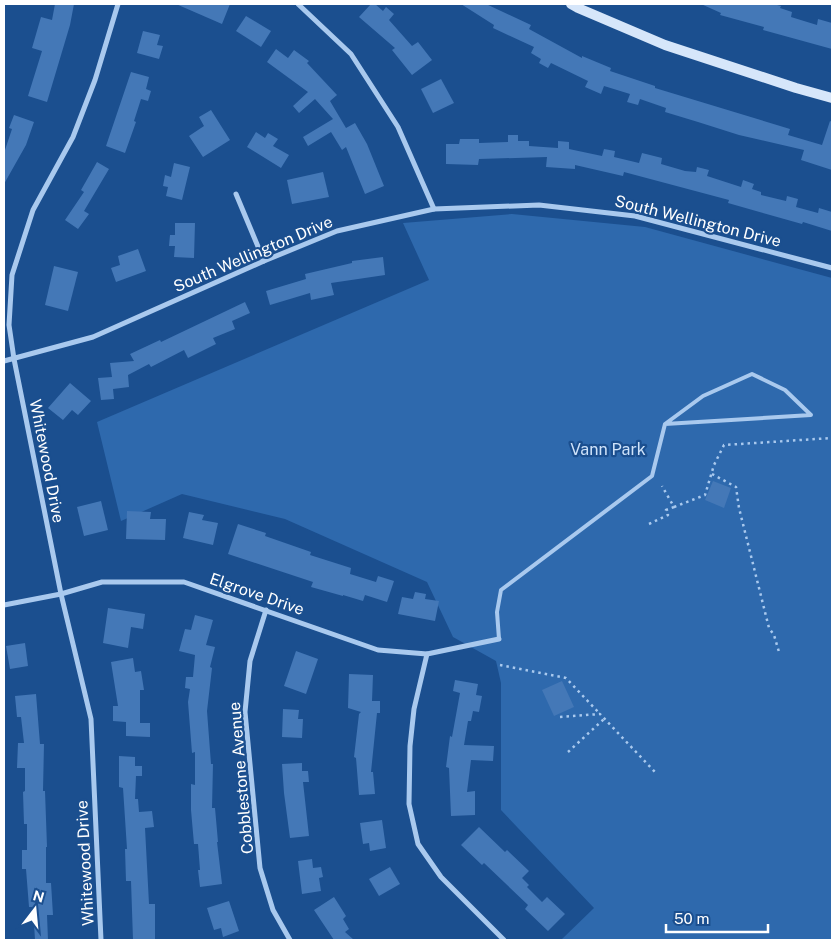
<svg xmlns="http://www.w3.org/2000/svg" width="836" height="944" font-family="'Public Sans',sans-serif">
<rect width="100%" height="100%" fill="#1b4f8f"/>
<!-- green -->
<path fill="#2e69ad" d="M512 214 645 227 832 278V940H561L594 908 501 810V683L496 661 453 637 427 582 285 519 182 494 121 521 97 422 429 280 403 223Z"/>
<!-- building -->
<g fill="#4478b7">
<path d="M55 4H74L70 25 47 102 28 96 42 51 32 48 41 17 52 20Z"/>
<path d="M176 4H230L222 24Z"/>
<path d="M371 4H375L383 11 386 7 394 14 389 20 412 46 418 42 432 60 412 75 392 50 395 48 359 17Z"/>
<path d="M461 4H486L531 25 529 29 582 58V56L611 68 610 71 655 86V88L790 129 788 135 822 145 830 121 832 122V170L801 160 804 150 739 135 698 122 665 112 666 108 640 99 638 105 627 102 630 94 604 86 601 94 585 87 588 81 551 63 548 68 539 63 541 59 531 53 534 47 493 28 494 25Z"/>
<path d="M701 4H773L781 6 780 8 792 12 791 17 817 25 818 19 832 23V49L763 30 764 27 720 15 721 13Z"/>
<path d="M246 16 271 31 261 47 236 31Z"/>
<path d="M143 31 160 35 157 45 163 46 159 59 137 53Z"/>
<path d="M276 49 288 58 294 50 309 61 307 63 337 95 330 101 346 128 355 123 367 144 384 186 365 194 346 147 342 150 331 132 308 146 303 137 333 119 315 99 299 113 293 106 308 92 267 62Z"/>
<path d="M131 72 149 77 146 89 151 91 148 101 141 99 134 121 136 122 125 153 106 146Z"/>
<path d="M441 79 454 103 433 113 421 89Z"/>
<path d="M211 110 230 140 203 157 189 136 204 126 199 117Z"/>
<path d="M14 115 34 122 26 145 4 184V153L12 129 9 128Z"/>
<path d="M256 132 265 138 268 133 278 139 273 146 289 155 281 168 247 147Z"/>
<path d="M508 135H518V141H529V146L558 148V141L569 142V149L602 156 604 149 615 151 614 157 639 163 642 153 662 158 661 164 685 171 696 172 697 167 709 170 707 176 741 187 743 180 754 184 752 189 761 192V195L786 201 787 196 798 199 796 207 818 213 819 208 832 212V231L803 222 802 224 756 211 728 203 729 200 624 172 623 176 575 165V169L546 167 547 157 479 159 478 165 446 164V144H459L460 139H479V143L508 142Z"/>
<path d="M97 162 109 169 84 211 89 214 78 229 65 220 84 192 81 190Z"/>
<path d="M174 163 190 167 182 200 166 196 168 187 163 186 165 175 171 177Z"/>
<path d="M323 172 329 197 292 204 287 180Z"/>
<path d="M175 223H195L194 258 174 257 175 246H169L170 235H175Z"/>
<path d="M138 249 146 271 116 282 111 268 120 265 118 256Z"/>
<path d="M383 257 385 275 331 283 334 295 311 300 310 293 270 305 266 291 306 279 305 274 352 263V261Z"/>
<path d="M54 266 78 272 68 311 45 305Z"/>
<path d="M245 302 250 313 232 321 235 329 213 338 216 344 188 358 184 350 151 367 149 364 128 375 129 387 113 389 114 399 101 400 98 378 112 377 110 363 134 361 130 354 160 340 161 342Z"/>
<path d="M70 383 91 401 78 415 72 410 63 420 48 408Z"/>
<path d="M713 481 731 488 724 508 705 500Z"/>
<path d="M101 501 108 530 84 536 77 507Z"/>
<path d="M127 511 151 512 150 519H166L165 540 126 539Z"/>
<path d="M189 512 204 515 202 520 218 523 213 545 183 538Z"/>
<path d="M238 524 266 533 265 536 311 552 310 555 351 568 350 574 376 582 378 576 394 581 387 602 365 595 363 601 343 595V596L311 587 313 582 228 554Z"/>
<path d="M415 592 426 594 425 599 439 601 435 621 398 614 402 597 413 599Z"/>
<path d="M108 608 145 614 143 629 131 627 128 648 103 643Z"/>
<path d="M195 615 213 620 206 645 215 647 210 667 212 668 207 711 211 764H213L212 808H215L218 842H217L222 884 200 887 198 870H200L198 844H194L191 810V784L195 785V752L192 753 188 702 190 689 185 688 186 677H193L195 655 179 651 185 629 191 630Z"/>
<path d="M25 643 28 666 10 669 6 646Z"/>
<path d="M296 651 318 659 306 694 284 686Z"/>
<path d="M133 658 135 672 141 671 144 690H140V723H150V737L126 736V722L113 721V706H118L111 662Z"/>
<path d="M349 674 373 675 372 701H380V713H377L371 772H373L375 794 359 795 356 758 354 757 359 714 361 712 348 708Z"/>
<path d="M455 680 478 684 476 695 482 696 479 712 473 711 471 721H468L464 745 494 746 493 761 471 760 467 792 475 791V815L451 816 449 768 446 767 450 736 452 737 460 693 453 691Z"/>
<path d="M562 681 574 707 554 716 542 690Z"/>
<path d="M36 694 40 744H44L43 791H45L47 847H46V883H51L53 915H47L48 940H35L33 907H29L26 869H22V850H27V824H24L23 792 25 791V768H17L18 743H24L21 717H17L15 696Z"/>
<path d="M283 709 299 710 298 719H303L302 738 282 737Z"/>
<path d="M119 756 135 757V766H142V776H136L135 799H138L139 812 152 811 154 827 145 828 149 904H155V940H133L131 881H126L125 849H127L123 788 119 787Z"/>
<path d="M302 763V771H308L309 782H303L309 836 290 838 284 793 282 764Z"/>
<path d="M382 820 386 848 370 851 369 843 363 844 360 823Z"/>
<path d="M479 827 505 852 507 850 529 871 522 878 529 885 527 887 542 902 547 897 565 914 548 931 525 909 528 905 484 863 482 865 461 845Z"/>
<path d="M312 859 313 868 321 867 323 877 319 878 321 891 302 894 298 861Z"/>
<path d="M390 867 400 884 379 896 369 879Z"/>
<path d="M334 897 346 916 343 919 349 929 345 932 354 940H334L314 910Z"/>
<path d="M229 901 239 931 223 937 221 928 214 930 207 908Z"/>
</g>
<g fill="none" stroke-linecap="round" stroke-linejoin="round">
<!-- path -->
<g stroke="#a9c9ee" stroke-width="2.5" stroke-dasharray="2.5 4" stroke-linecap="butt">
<path d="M712 474 736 487 739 508 769 628 774 635 779 652"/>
<path d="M674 507 705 495 714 465 724 445 832 438"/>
<path d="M649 524 668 515 666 510 674 507 662 486"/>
<path d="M500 665 566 678 600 714"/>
<path d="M560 717 600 714 655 772"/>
<path d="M568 752 604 719"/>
</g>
<!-- lane -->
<path stroke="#a9c9ee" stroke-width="4" d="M499 639 497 612 501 590 652 476 665 424 811 415 785 390 752 374 703 396 665 424"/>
<!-- street -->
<g stroke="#a9c9ee" stroke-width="5">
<path d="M298 4 351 54 398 127 434 209"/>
<path d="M236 194 264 261"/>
<path d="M4 361 93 337 264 261 337 231 434 209 539 205 635 216 832 268"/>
<path d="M4 605 61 594 102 582H184L378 650 427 654 499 639"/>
<path d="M266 610 250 661 245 712 260 868 273 910 290 940"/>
<path d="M427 654 414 709 410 746 409 804 418 844 441 877 504 940"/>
<path d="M101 940 91 719 61 594 14 359 9 325 12 275 33 210 73 137 95 80 118 4"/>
</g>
<!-- secondary -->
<path stroke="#d6e6fa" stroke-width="10" d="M571 4 578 8 665 45 796 88 832 98"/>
</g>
<g text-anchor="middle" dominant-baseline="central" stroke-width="4.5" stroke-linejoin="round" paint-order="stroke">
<!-- street labels -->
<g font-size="16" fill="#fff" stroke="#1b4f8f">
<text transform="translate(698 221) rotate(14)">South Wellington Drive</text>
<text transform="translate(253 254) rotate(-23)">South Wellington Drive</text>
<text transform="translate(47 461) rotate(79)">Whitewood Drive</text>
<text transform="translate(257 594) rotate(19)">Elgrove Drive</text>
<text transform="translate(241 778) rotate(-95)">Cobblestone Avenue</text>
<text transform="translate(85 863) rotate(-93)">Whitewood Drive</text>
</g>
<!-- park labels -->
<g font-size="16" fill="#cfe3fa" stroke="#1b4f8f">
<text x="608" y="449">Vann Park</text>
</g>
</g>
<!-- border -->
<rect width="836" height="944" fill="none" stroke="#ffffff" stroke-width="10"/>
<!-- north arrow -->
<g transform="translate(35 909) rotate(16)" stroke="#1b4f8f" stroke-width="4" paint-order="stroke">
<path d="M0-4L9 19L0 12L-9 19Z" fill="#ffffff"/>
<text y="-8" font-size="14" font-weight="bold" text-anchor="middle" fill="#ffffff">N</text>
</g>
<!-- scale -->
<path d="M666 924v8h102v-8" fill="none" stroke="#ffffff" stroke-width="2.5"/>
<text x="674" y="924" font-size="15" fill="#ffffff" stroke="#1b4f8f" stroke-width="4" paint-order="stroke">50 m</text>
</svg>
